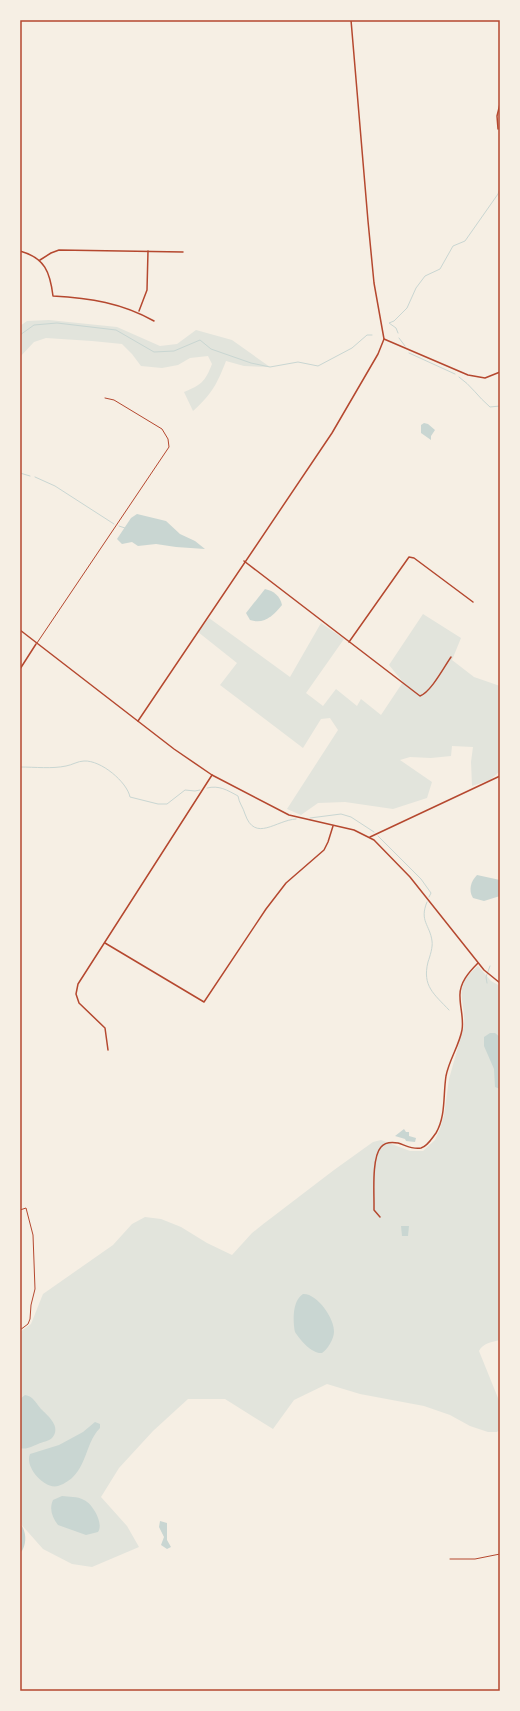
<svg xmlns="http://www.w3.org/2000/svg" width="520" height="1711" font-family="'Open Sans',sans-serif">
<rect width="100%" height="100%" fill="#f6efe4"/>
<!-- green -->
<g fill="#e2e4dc">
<path d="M49 320 117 327 160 346 177 344 196 330 232 340 270 367 244 366 226 361C217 384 212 394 193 411L184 392C201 385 205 382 212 364L208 356 190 358 178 365 162 368 141 366 132 354 122 344 92 341 46 338 34 342 20 357V326L27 321Z"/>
<path d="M423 614 461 638 452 660 474 677 500 686V771L490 780 472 786 471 762 473 747 452 746 451 756 431 758 410 757 400 760 432 782 427 798 393 809 345 802 318 803 301 815 287 809 338 730 330 718 321 719 303 748 220 685 237 663 198 632 209 618 290 677 321 623 344 639 306 693 323 706 336 689 357 706 361 699 381 715 403 682 389 665Z"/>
<path d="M478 966 491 981 500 986V1340C492 1342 483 1343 479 1351L500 1403V1429L497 1432H488L470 1426 450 1415 424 1406 360 1394 327 1384 294 1400 273 1429 225 1399H188L153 1431 119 1468 101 1497 127 1526 139 1547 92 1567 72 1564 43 1549 20 1523V1332L31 1324 43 1294 113 1245 132 1224 145 1217 161 1219 181 1227 207 1243 232 1255 252 1233 262 1225 334 1170 373 1142 381 1140 410 1151H423L435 1140 440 1129 444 1115 449 1079 464 1026C466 999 451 988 478 966Z"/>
</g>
<!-- water -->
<g fill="#c9d6d2">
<path d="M424 423 428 424 435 430 431 436V440L421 433V425Z"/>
<path d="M137 514 166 521 180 534 195 541 205 549 176 547 156 544 138 546 132 542 122 544 117 539 131 518Z"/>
<path d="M265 589C274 591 280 596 282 605 274 615 264 625 250 620L246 613Z"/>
<path d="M477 875 500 880V896L484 901 473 898C468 890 471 881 477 875Z"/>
<path d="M490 1033H495L500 1037V1089L495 1087 494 1069 484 1046V1037Z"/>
<path d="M404 1129 406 1132H409V1136L416 1138 415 1142 406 1141 405 1139 395 1136Z"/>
<path d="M401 1226H409L408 1236H402Z"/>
<path d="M303 1294C317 1293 335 1319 334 1332 334 1339 327 1350 322 1353 312 1354 300 1340 295 1332 293 1321 292 1301 303 1294Z"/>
<path d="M25 1395C33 1396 36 1403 41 1409 48 1416 62 1427 52 1438 49 1441 42 1442 38 1444 32 1446 27 1450 20 1448V1399Z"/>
<path d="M95 1422 100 1424V1428C83 1445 88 1476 58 1486 45 1490 24 1467 30 1454L59 1445 83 1432Z"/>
<path d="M62 1496C69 1497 77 1496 84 1500 93 1504 104 1524 98 1532L86 1535 58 1525C52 1517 49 1509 53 1500Z"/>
<path d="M160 1521 167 1523V1540L171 1547 167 1549 161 1545 164 1537 159 1527Z"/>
<path d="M20 1524C27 1530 27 1547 20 1553Z"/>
</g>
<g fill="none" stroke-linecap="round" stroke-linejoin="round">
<!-- stream -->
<g stroke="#c9d6d2" stroke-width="1">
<path d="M398 333 396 328 389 323 394 321 407 308 416 288 425 276 440 269 453 246 465 241 498 194 500 189"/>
<path d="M20 335 34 325 57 323 116 330 154 352 174 351 200 340 211 349 251 363 270 367 298 362 318 366 352 348 367 335H372"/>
<path d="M399 338 405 346"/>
<path d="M409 353 455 374"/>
<path d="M459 377C471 385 478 397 490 407L500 406"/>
<path d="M20 473 30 476"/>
<path d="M35 477 55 486 114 524"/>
<path d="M119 526 125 528"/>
<path d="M20 767C35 767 52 769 66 766 72 765 78 761 84 761 101 760 127 782 130 797L158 804H167L185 790 195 791 200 790"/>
<path d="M207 788C219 785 227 790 238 796 239 803 243 807 245 814 255 843 276 820 296 819"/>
<path d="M310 818 341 814 351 817 374 832"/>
<path d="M378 836 421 879 431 893 429 897"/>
<path d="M427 902C419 921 430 925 432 941 433 947 430 956 428 962 422 986 434 994 449 1010"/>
<path d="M487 983 486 977 490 966"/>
</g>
<!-- service -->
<g stroke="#b5482f" stroke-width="1">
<path d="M37 643 169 447 168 439 162 429 114 400 105 398"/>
<path d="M20 1210 26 1208 33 1235 35 1289 31 1305 30 1319 28 1324 20 1330"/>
<path d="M450 1559H475L500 1554"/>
</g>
<!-- minor -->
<g stroke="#b5482f" stroke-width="1.5">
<path d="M498 129 497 116 500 104"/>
<path d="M20 251C45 258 50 272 53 296 90 298 122 303 154 321"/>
<path d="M40 260 51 253 59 250 183 252"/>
<path d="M139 311 147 290 148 251"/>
<path d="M384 339 468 375 485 378 500 372"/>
<path d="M244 561 420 696C431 692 444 667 451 657"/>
<path d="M20 630 174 749 212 775 289 815 354 830 374 840 410 877 484 970 500 983"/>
<path d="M349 642 409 557 414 558 473 602"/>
<path d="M20 669 36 644"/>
<path d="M138 721 332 433 378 354 384 339 374 283 368 221 351 20"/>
<path d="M370 837 500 776"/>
<path d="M105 943 204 1002 266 909 286 883 324 850 328 842 333 826"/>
<path d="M108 1050 105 1028 79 1003 76 994 78 984 212 775"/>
<path d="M380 1217 374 1210V1203C374 1190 372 1157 381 1147 385 1142 392 1142 398 1143 405 1145 413 1150 421 1148 428 1146 432 1138 436 1133 446 1116 443 1095 446 1076 449 1060 459 1046 462 1030 464 1019 460 1008 460 997 459 983 469 972 478 963"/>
</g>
</g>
<!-- border -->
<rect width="520" height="1711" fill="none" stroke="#f6efe4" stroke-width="42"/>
<rect x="21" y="21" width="478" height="1669" fill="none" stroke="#b5482f" stroke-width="1.5"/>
</svg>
